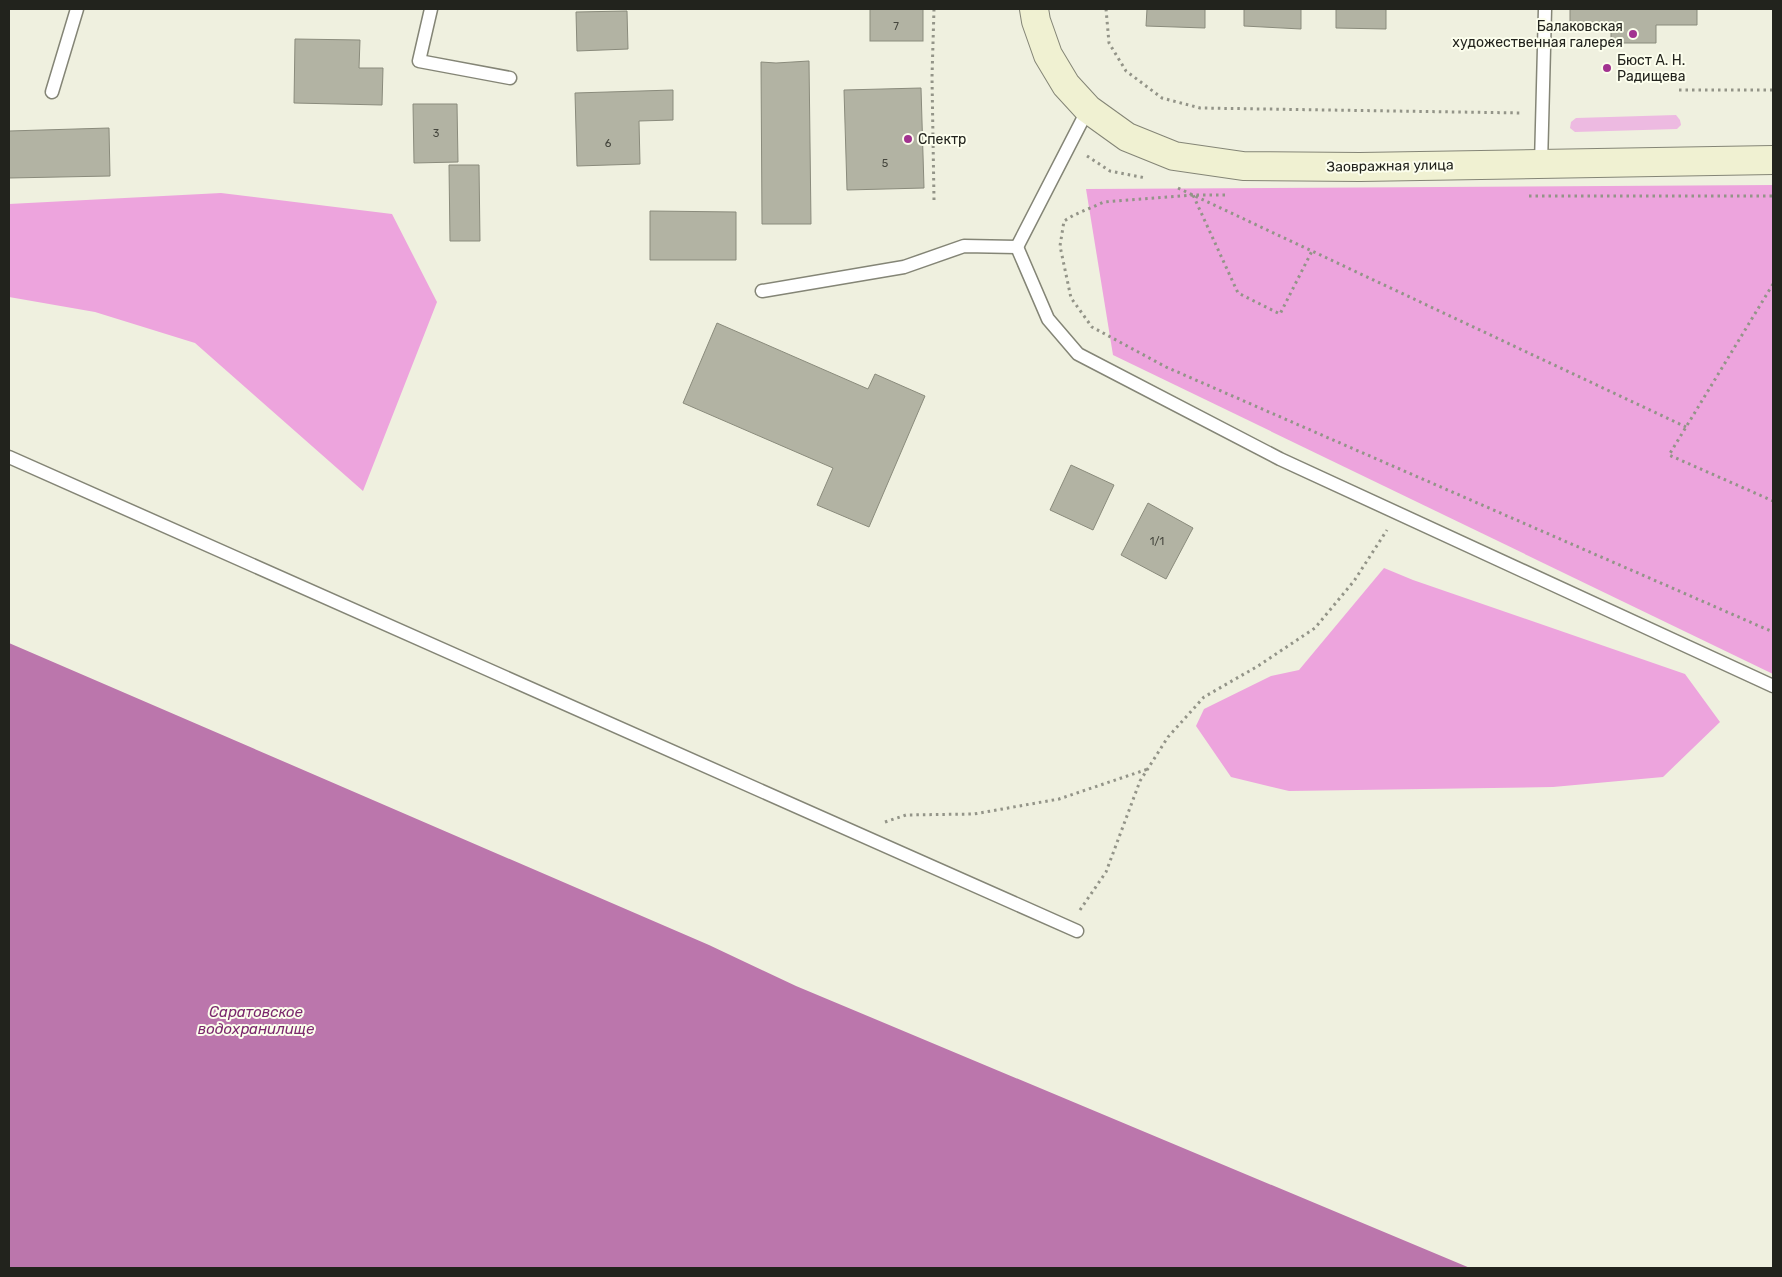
<svg xmlns="http://www.w3.org/2000/svg" width="1782" height="1277" font-family="Rubik,sans-serif">
<rect width="100%" height="100%" fill="#eff0df"/>
<!-- green -->
<path fill="#edbae1" d="M1676 115 1680 120 1681 125 1677 129 1575 132 1570 128 1571 122 1576 118Z"/>
<!-- forest -->
<g fill="#eda4dd">
<path d="M1773 185V674L1113 355 1086 189Z"/>
<path d="M221 193 392 214 437 302 363 491 195 343 95 312 9 297V204Z"/>
<path d="M1384 568 1413 580 1685 674 1720 722 1663 777 1553 787 1289 791 1231 777 1196 726 1204 709 1271 676 1299 670Z"/>
</g>
<!-- water -->
<path fill="#bb76ac" d="M9 643 709 945 796 986 1470 1268H9Z"/>
<!-- building -->
<g fill="#b2b3a3" stroke="#8a8b7c">
<rect x="870" y="9" width="53" height="32"/>
<path d="M1147 9H1205V28L1146 26Z"/>
<path d="M1244 9H1301V29L1244 26Z"/>
<path d="M1336 9H1386V29L1336 28Z"/>
<path d="M1570 9H1697V25H1656V43H1611V25H1570Z"/>
<path d="M627 11 628 49 577 51 576 12Z"/>
<path d="M295 39 360 40 359 68H383L382 105 294 103Z"/>
<path d="M809 61 811 224H762L761 62 776 63Z"/>
<path d="M921 88 924 188 847 190 844 90Z"/>
<path d="M673 90V120L639 121 640 164 577 166 575 93Z"/>
<path d="M413 104H457L458 162 414 163Z"/>
<path d="M109 128 110 176 9 178V131Z"/>
<path d="M449 165H479L480 241H450Z"/>
<path d="M650 211 736 212V260H650Z"/>
<path d="M717 323 868 389 875 374 925 396 869 527 817 505 833 468 683 403Z"/>
<path d="M1071 465 1114 485 1093 530 1050 510Z"/>
<path d="M1148 503 1193 528 1166 579 1121 555Z"/>
</g>
<g fill="none" stroke-linecap="round" stroke-linejoin="round">
<defs>
<g id="lane">
<path d="M431 9 419 61 510 78"/>
<path d="M52 92 77 9"/>
<path d="M1541 164 1545 9"/>
<path d="M1017 247 1048 319 1078 354 1280 459 1773 686"/>
<path d="M762 291 904 267 964 246 1017 247 1088 109"/>
<path d="M9 457 1077 931"/>
</g>
<path id="secondary" d="M1034 9 1036 21 1048 55 1066 85 1088 109 1127 137 1174 156 1243 166 1360 167 1773 160"/>
</defs>
<!-- lane casing -->
<use href="#lane" stroke="#848576" stroke-width="15"/>
<!-- secondary casing -->
<use href="#secondary" stroke="#848576" stroke-width="30"/>
<!-- path -->
<g stroke="#939488" stroke-width="3" stroke-dasharray="2.5 4" stroke-linecap="butt">
<path d="M934 9 932 77 934 200"/>
<path d="M1106 9 1109 43 1126 71 1162 98 1200 108 1522 113"/>
<path d="M1679 90H1773"/>
<path d="M1087 156 1110 171 1146 178"/>
<path d="M1178 188 1686 427"/>
<path d="M1193 195 1104 202 1074 215 1064 221 1060 246 1071 298 1092 327 1166 367 1773 632"/>
<path d="M1225 195H1193L1238 293 1280 314 1312 251"/>
<path d="M1529 196H1773"/>
<path d="M1773 284 1669 455 1773 501"/>
<path d="M885 822 906 815 974 814 1059 799 1148 769"/>
<path d="M1080 910 1106 872 1140 781 1168 737 1204 697 1258 666 1315 628 1354 581 1387 530"/>
</g>
<!-- lane -->
<use href="#lane" stroke="#fff" stroke-width="12"/>
<!-- secondary -->
<use href="#secondary" stroke="#f0f1d2" stroke-width="28"/>
</g>
<!-- markers -->
<g fill="#a23390" stroke="#fcfeed" stroke-width="2">
<circle cx="1633" cy="34" r="5"/>
<circle cx="1607" cy="68" r="5"/>
<circle cx="908" cy="139" r="5"/>
</g>
<g text-anchor="middle" dominant-baseline="central" stroke-width="4" stroke-linejoin="round" paint-order="stroke">
<!-- number labels -->
<g font-size="11" fill="#46473e">
<text x="896" y="26">7</text>
<text x="436" y="133">3</text>
<text x="608" y="143">6</text>
<text x="885" y="163">5</text>
<text x="1157" y="541">1/1</text>
</g>
<!-- poi labels -->
<g font-size="14" fill="#22231d" stroke="#fcfeed" text-anchor="start">
<text x="1623" y="26" text-anchor="end">Балаковская<tspan x="1623" dy="16">художественная галерея</tspan></text>
<text x="1617" y="60">Бюст А. Н.<tspan x="1617" dy="16">Радищева</tspan></text>
<text x="918" y="139">Спектр</text>
</g>
<!-- street labels -->
<g font-size="14" fill="#22231d" stroke="#fcfeed">
<text transform="translate(1390 166) rotate(-1)">Заовражная улица</text>
</g>
<!-- water labels -->
<g font-size="15" font-style="italic" fill="#7b286d" stroke="#fcfeed">
<text x="256" y="1012">Саратовское<tspan x="256" dy="17">водохранилище</tspan></text>
</g>
</g>
<!-- border -->
<rect width="1782" height="1277" fill="none" stroke="#22231d" stroke-width="20"/>
</svg>
